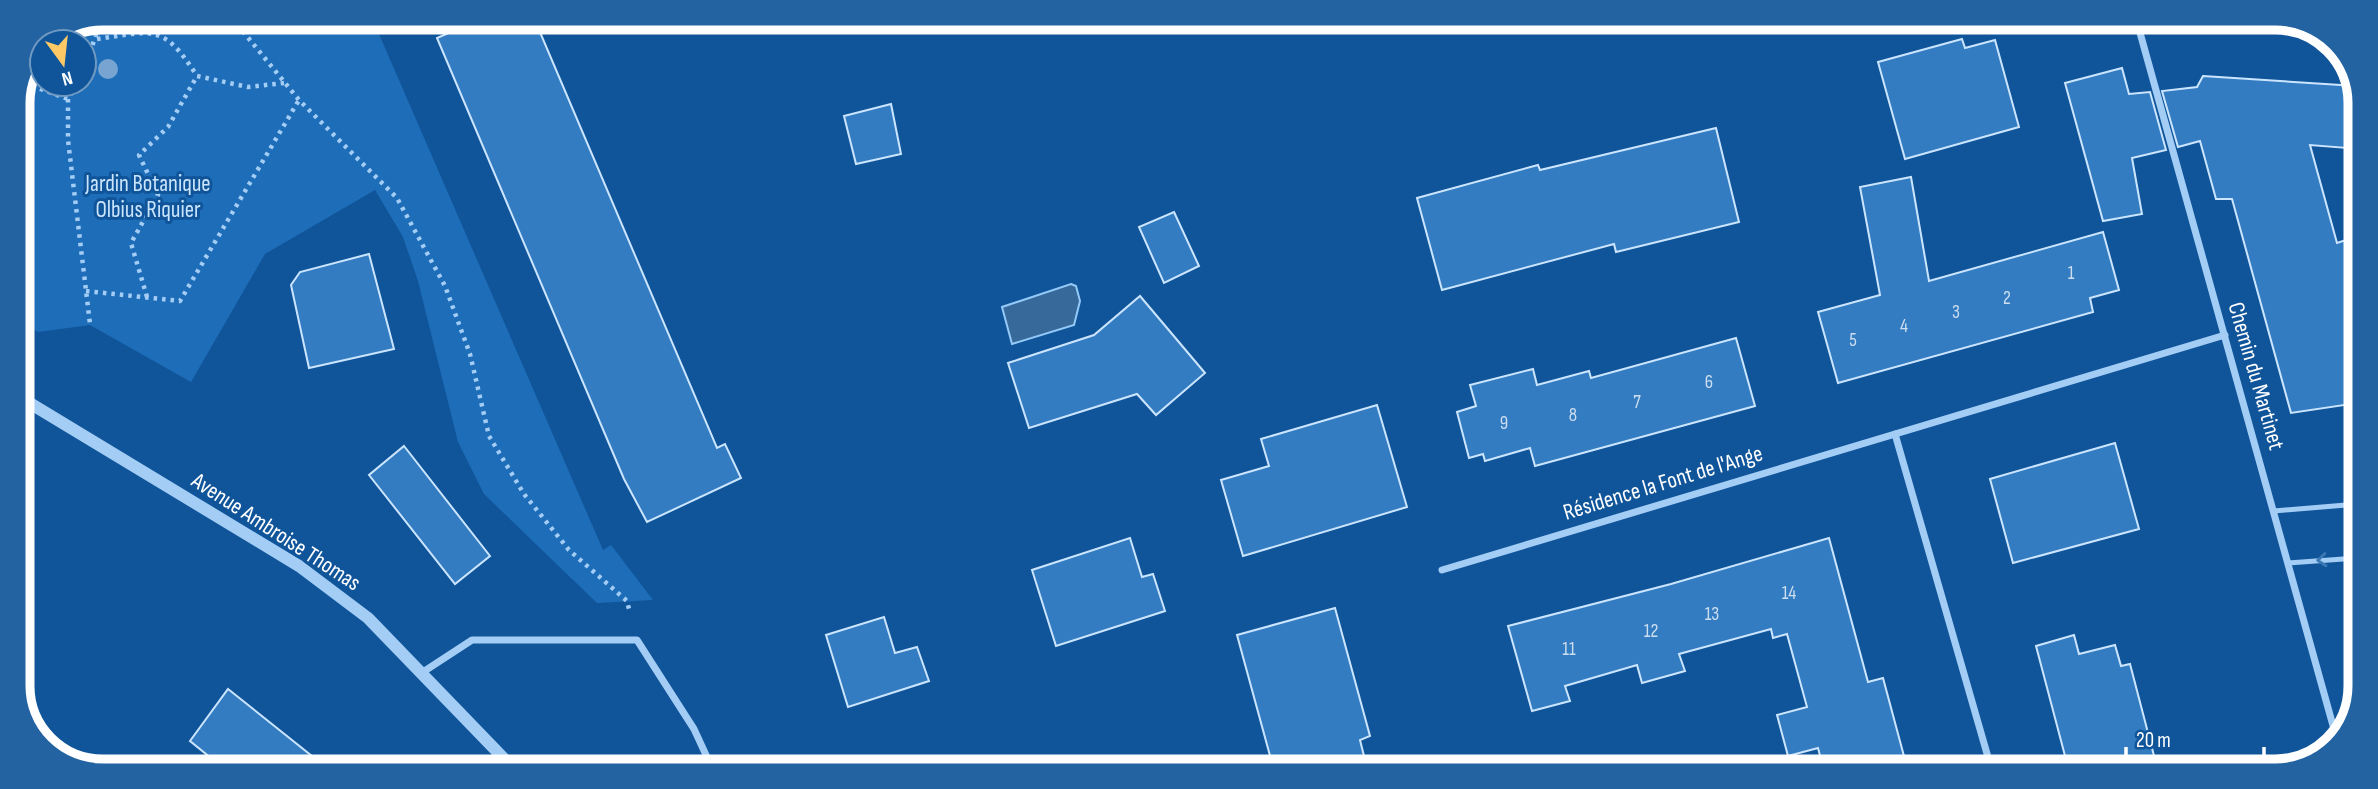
<svg xmlns="http://www.w3.org/2000/svg" width="2378" height="789" font-family="'Sofia Sans Condensed',sans-serif">
<rect width="100%" height="100%" fill="#10559a"/>
<!-- green -->
<path fill="#1e6db8" d="M103 18H372L603 550 611 545 653 600 597 603 484 494 458 442 418 281 403 237 375 190 265 254 191 382 90 325 38 332 18 320V98L42 44V84H84V42H43Z"/>
<!-- water -->
<path fill="#37699b" stroke="#94c9f8" stroke-width="2" d="M1071 284 1076 286 1080 301 1074 325 1012 344 1002 307Z"/>
<!-- building -->
<g fill="#347cc1" stroke="#cbe5fe" stroke-width="2">
<path d="M483 18H534L717 448 725 444 741 478 647 522 624 479 437 38Z"/>
<path d="M1962 39 1965 48 1995 40 2019 127 1905 159 1878 62Z"/>
<path d="M2122 68 2129 94 2150 92 2166 150 2132 158 2142 214 2103 221 2065 83Z"/>
<path d="M2203 76 2356 86 2360 97V149L2310 145 2337 243 2346 240 2359 287 2358 403 2291 413 2232 199H2216L2200 141 2178 147 2162 91 2197 87Z"/>
<path d="M891 104 901 154 856 164 844 116Z"/>
<path d="M1716 128 1739 222 1616 252 1614 244 1442 290 1417 198 1538 165 1540 170Z"/>
<path d="M1911 177 1929 281 2103 232 2119 290 2090 298 2093 312 1838 383 1818 312 1880 295 1860 187Z"/>
<path d="M1174 212 1199 266 1164 283 1139 227Z"/>
<path d="M369 254 394 349 309 368 291 285 300 272Z"/>
<path d="M1140 296 1205 373 1156 415 1137 394 1029 428 1008 363 1094 335Z"/>
<path d="M1736 338 1755 406 1535 466 1530 448 1485 461 1483 454 1469 458 1457 412 1476 406 1470 385 1533 369 1537 385 1589 371 1591 378Z"/>
<path d="M1377 405 1407 507 1243 556 1221 480 1269 466 1261 439Z"/>
<path d="M2115 443 2139 529 2013 563 1990 479Z"/>
<path d="M404 446 490 556 455 584 369 475Z"/>
<path d="M1130 538 1142 577 1153 574 1165 611 1056 646 1032 570Z"/>
<path d="M1829 538 1868 682 1883 678 1908 771H1824L1818 748 1788 756 1777 715 1807 707 1787 634 1773 638 1771 629 1679 654 1685 671 1642 683 1637 665 1565 686 1570 701 1532 711 1508 626 1671 584Z"/>
<path d="M1335 608 1370 736 1360 740 1366 764 1347 770H1285L1283 760 1272 763 1237 635Z"/>
<path d="M884 617 895 653 917 647 929 681 848 707 826 635Z"/>
<path d="M2074 635 2079 654 2115 645 2121 666 2130 664 2158 771H2069L2036 646Z"/>
<path d="M228 689 327 768 222 767 190 741Z"/>
</g>
<g fill="none" stroke-linecap="round" stroke-linejoin="round">
<!-- path -->
<g stroke="#a3cdf5" stroke-width="4.5" stroke-dasharray="3.5 5" stroke-linecap="butt">
<path d="M232 18 299 100 397 198 445 286 470 354 489 436 524 494 569 550 627 601 630 613"/>
<path d="M97 39C154 31 163 23 197 76L248 87 284 83"/>
<path d="M84 69 102 18"/>
<path d="M24 83 68 99"/>
<path d="M76 84 68 99V140L90 324"/>
<path d="M86 291 180 301 299 100"/>
<path d="M147 297 131 243 158 195 139 155 168 127 197 76"/>
</g>
<!-- service -->
<g stroke="#a3cdf5" stroke-width="5">
<path d="M2274 511 2358 504"/>
<path d="M2288 563 2357 558"/>
</g>
<!-- minor -->
<g stroke="#a3cdf5" stroke-width="7">
<path d="M2137 22 2337 740"/>
<path d="M1895 434 1992 771"/>
<path d="M1442 570 2225 335"/>
<path d="M423 672 472 640H637L694 729 712 768"/>
</g>
<!-- tertiary -->
<path stroke="#a3cdf5" stroke-width="12" d="M18 396 299 566 368 618 513 768"/>
</g>
<!-- trees -->
<circle fill="#77a4d1" cx="108" cy="69" r="10"/>
<!-- one-way arrows -->
<defs><path id="oneway-chevron" d="M-2-3.5L2.5 0L-2 3.5" fill="none" stroke-width="1.6" stroke-linecap="round" stroke-linejoin="round" transform="scale(1.75)"/></defs>
<use stroke="#3c79b5" href="#oneway-chevron" transform="translate(2322 560) rotate(175)"/>
<g text-anchor="middle" dominant-baseline="central" stroke-width="6" stroke-linejoin="round" paint-order="stroke">
<!-- number labels -->
<g font-size="19" fill="#ccdef0">
<text x="2071" y="273">1</text>
<text x="2007" y="298">2</text>
<text x="1956" y="312">3</text>
<text x="1904" y="326">4</text>
<text x="1853" y="340">5</text>
<text x="1709" y="382">6</text>
<text x="1637" y="402">7</text>
<text x="1573" y="415">8</text>
<text x="1504" y="423">9</text>
<text x="1789" y="593">14</text>
<text x="1712" y="614">13</text>
<text x="1651" y="631">12</text>
<text x="1569" y="649">11</text>
</g>
<!-- park labels -->
<g font-size="23" fill="#cbe5fe" stroke="#10559a">
<text x="148" y="184">Jardin Botanique<tspan x="148" dy="26">Olbius Riquier</tspan></text>
</g>
<!-- street labels -->
<g font-size="23" fill="#fff" stroke="#10559a">
<text transform="translate(2256 376) rotate(74)">Chemin du Martinet</text>
<text transform="translate(1663 483) rotate(-17)">Résidence la Font de l'Ange</text>
<text transform="translate(276 532) rotate(33)">Avenue Ambroise Thomas</text>
</g>
</g>
<!-- crop -->
<path d="M0 0H2378V789H0ZM103 30H2275A73 73 0 0 1 2348 103V686A73 73 0 0 1 2275 759H103A73 73 0 0 1 30 686V103A73 73 0 0 1 103 30Z" fill="#2363a2" fill-rule="evenodd"/>
<path fill="none" stroke="#fff" stroke-width="9" d="M103 30H2275A73 73 0 0 1 2348 103V686A73 73 0 0 1 2275 759H103A73 73 0 0 1 30 686V103A73 73 0 0 1 103 30Z"/>
<!-- north arrow -->
<g transform="translate(63 63) rotate(165)"><circle r="33" fill="#10559a" stroke="#7099c2" stroke-width="2"/>
<path d="M0-5L12 26L0 18L-12 26Z" fill="#ffc966"/>
<text y="-10" font-size="19" font-weight="bold" text-anchor="middle" fill="#ffffff">N</text>
</g>
<!-- scale -->
<path d="M2126 747v10h138v-10" fill="none" stroke="#ffffff" stroke-width="3.5"/>
<text x="2136" y="747" font-size="21" fill="#ffffff" stroke="#10559a" stroke-width="5" paint-order="stroke">20 m</text>
</svg>
